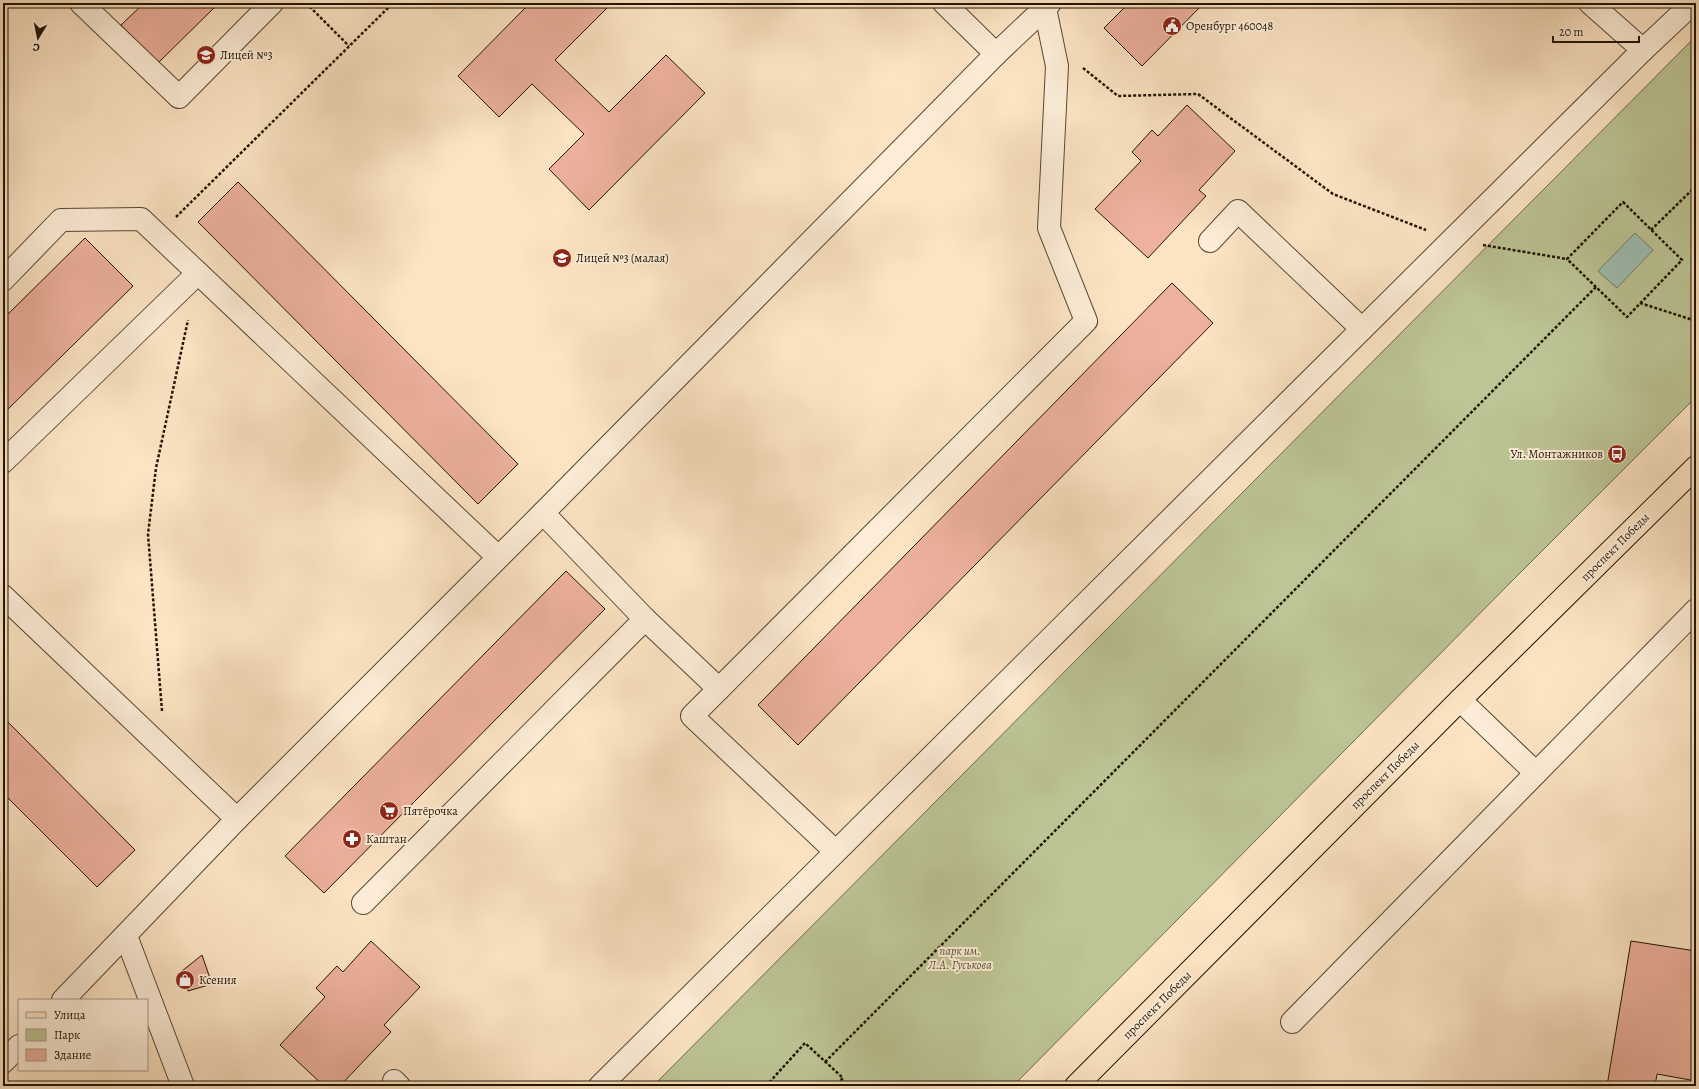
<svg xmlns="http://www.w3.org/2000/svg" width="1699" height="1089" font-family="Alegreya,serif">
<rect width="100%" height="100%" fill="#fce4c3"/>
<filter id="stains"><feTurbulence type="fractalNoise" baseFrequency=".005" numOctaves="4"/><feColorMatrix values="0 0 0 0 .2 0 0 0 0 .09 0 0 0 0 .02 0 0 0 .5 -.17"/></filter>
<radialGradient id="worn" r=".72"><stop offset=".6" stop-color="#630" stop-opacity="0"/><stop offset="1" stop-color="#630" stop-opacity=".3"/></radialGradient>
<!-- green -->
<path fill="#bdc595" stroke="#6e6c4d" d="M1696 36V397L1513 580 1013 1086H653Z"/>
<!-- water -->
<path fill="#9fbfb3" stroke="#6c7b6d" d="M1635 233 1653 250 1617 288 1598 271Z"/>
<!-- building -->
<g fill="#edb19d" stroke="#201405">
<path d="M144 3H219L158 63 121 25Z"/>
<path d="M530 3H612L555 60 609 112 666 55 705 93 589 210 549 169 584 134 532 84 499 117 458 76Z"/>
<path d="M1129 3H1204L1142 66 1104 28Z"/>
<path d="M1187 105 1235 151 1199 190 1206 196 1148 258 1095 209 1141 161 1132 152 1152 130 1158 136Z"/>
<path d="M238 182 518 464 478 504 198 222Z"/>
<path d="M85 238 133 286 3 414V319Z"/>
<path d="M1172 283 1213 323 798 745 758 705Z"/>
<path d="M566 571 605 609 324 893 285 856Z"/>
<path d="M3 717 135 850 97 887 3 793Z"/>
<path d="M371 941 420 987 384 1025 391 1032 340 1086H324L280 1045 325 997 316 988 337 966 343 972Z"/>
<path d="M1631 941 1696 951V1081L1657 1074 1655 1086H1607Z"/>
<path d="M202 955 212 984 188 991 182 971Z"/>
</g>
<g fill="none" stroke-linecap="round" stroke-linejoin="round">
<defs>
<g id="minor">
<path d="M81 3 179 97 272 3"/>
<path d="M944 3 996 54"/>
<path d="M1590 3 1643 50"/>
<path d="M1210 241 1238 211 1362 329"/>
<path d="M3 280 61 220 141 219 498 557"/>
<path d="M3 462 198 273"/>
<path d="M3 596 237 819"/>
<path d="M645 619 719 689"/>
<path d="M1460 700 1536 773"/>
<path d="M835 851 692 716 1086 321 1049 228 1057 66 1045 8"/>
<path d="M363 903 645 619 543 513"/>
<path d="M126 936 183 1086"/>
<path d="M63 1000 237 819 543 513 996 54 1050 3"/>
<path d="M1292 1022 1696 610"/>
<path d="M3 1062 19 1046"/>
<path d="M394 1081 399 1086"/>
<path d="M600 1086 1643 50 1693 3"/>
</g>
<path id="major" d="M1076 1086 1460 700 1696 467"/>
</defs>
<!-- minor casing -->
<use href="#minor" stroke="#574834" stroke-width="24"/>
<!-- major casing -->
<use href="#major" stroke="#201405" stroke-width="24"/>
<!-- path -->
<g stroke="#201405" stroke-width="2.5" stroke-dasharray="3 2" stroke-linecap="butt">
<path d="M306 3 349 46"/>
<path d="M1083 68 1118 96 1198 94 1333 194 1426 230"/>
<path d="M1623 202 1682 260 1627 317 1567 259Z"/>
<path d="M176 217 393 3"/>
<path d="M1651 230 1696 186"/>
<path d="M1483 245 1567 259"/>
<path d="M1640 303 1696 321"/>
<path d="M162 711 148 534 156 468 188 320"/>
<path d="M825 1062 1596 287"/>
<path d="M766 1086 805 1043 843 1078 835 1086"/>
</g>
<!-- minor -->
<use href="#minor" stroke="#fdedd8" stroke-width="22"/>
<!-- major -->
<use href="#major" stroke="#fce4c3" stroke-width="22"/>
</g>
<!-- icons -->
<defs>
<symbol id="civic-disc" viewBox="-11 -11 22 22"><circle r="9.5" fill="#8f2418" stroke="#fdedd8"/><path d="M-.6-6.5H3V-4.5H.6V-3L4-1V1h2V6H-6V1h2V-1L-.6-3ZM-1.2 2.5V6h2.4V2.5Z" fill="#fff"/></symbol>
<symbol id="school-disc" viewBox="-11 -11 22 22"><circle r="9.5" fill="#8f2418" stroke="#fdedd8"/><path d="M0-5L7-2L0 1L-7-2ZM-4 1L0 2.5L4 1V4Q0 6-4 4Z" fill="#fff"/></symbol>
<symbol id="bus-disc" viewBox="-11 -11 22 22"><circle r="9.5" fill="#8f2418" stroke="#fdedd8"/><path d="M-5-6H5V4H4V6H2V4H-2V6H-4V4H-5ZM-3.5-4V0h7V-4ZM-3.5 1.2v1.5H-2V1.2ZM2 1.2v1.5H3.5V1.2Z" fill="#fff"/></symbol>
<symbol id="supermarket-disc" viewBox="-11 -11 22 22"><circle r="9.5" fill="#8f2418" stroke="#fdedd8"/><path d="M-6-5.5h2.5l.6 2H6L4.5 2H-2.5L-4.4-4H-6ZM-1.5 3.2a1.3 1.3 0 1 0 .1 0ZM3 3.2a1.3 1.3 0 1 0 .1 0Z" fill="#fff"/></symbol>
<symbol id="pharmacy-disc" viewBox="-11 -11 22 22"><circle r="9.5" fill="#8f2418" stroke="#fdedd8"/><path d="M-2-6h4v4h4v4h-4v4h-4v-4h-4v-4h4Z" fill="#fff"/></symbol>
<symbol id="shop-disc" viewBox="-11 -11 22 22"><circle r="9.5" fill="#8f2418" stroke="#fdedd8"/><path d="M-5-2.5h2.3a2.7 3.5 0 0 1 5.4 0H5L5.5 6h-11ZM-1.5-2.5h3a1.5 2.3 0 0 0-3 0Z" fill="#fff"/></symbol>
</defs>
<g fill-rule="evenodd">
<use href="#civic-disc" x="1161" y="15" width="22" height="22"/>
<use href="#school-disc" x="195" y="44" width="22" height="22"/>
<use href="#school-disc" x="551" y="247" width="22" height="22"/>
<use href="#bus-disc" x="1606" y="443" width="22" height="22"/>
<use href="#supermarket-disc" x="378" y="800" width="22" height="22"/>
<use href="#pharmacy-disc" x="341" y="828" width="22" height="22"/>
<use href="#shop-disc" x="174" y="969" width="22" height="22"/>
</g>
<g text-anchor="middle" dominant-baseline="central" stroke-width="4" stroke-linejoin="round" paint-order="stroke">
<!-- poi labels -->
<g font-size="12" fill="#201405" stroke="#fdedd8" text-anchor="start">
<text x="1186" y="26">Оренбург 460048</text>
<text x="220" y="55">Лицей №3</text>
<text x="576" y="258">Лицей №3 (малая)</text>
<text x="1603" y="454" text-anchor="end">Ул. Монтажников</text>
<text x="403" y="811">Пятёрочка</text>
<text x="366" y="839">Каштан</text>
<text x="199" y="980">Ксения</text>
</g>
<!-- street labels -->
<g font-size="12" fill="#201405" stroke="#fdedd8">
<text transform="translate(1615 547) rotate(-45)">проспект Победы</text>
<text transform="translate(1385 775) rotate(-45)">проспект Победы</text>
<text transform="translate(1157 1005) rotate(-45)">проспект Победы</text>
</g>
<!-- park labels -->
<g font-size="12" font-style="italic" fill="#575237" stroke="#fdedd8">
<text x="960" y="951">парк им.<tspan x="960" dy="14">Л.А. Гуськова</tspan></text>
</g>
</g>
<!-- margin -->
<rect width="1699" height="1089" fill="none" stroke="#fce4c3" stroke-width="16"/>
<rect x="4" y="4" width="1691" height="1081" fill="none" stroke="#201405" stroke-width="2"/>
<rect x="8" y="8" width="1683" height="1073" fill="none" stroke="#201405"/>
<!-- legend -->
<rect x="18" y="999" width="130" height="72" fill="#fdedd8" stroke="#a59684"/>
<rect x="26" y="1012" width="20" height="6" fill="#fce4c3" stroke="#a59684"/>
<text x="54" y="1019" font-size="12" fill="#201405">Улица</text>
<rect x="26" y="1029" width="20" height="12" fill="#bdc595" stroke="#a59684"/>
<text x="54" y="1039" font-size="12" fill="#201405">Парк</text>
<rect x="26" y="1049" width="20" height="12" fill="#edb19d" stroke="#a59684"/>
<text x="54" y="1059" font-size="12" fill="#201405">Здание</text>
<!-- north arrow -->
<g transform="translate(38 38) rotate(190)" stroke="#fdedd8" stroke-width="3" paint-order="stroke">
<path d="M0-3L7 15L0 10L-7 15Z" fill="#201405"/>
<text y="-6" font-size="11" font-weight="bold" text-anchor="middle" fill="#201405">С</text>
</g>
<!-- scale -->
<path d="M1553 36v6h86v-6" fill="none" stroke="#201405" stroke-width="2"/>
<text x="1559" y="36" font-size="12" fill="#201405" stroke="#fdedd8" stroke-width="3" paint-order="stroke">20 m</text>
<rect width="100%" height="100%" filter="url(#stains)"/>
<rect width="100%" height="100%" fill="url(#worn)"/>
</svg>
